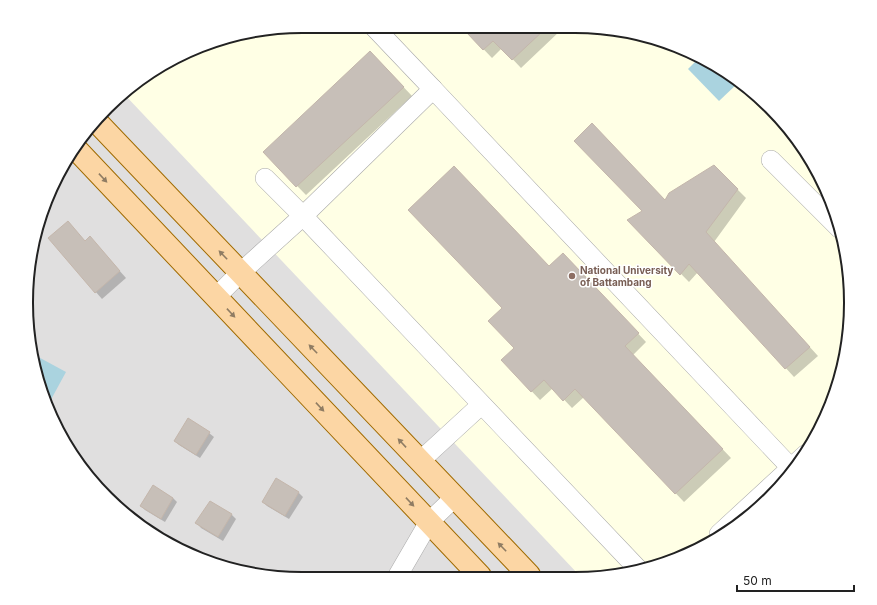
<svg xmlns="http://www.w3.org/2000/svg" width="877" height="605" font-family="Inter,sans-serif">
<rect width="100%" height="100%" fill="#f2efe9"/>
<!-- residential -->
<path fill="#e0dfdf" d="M303 26 628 31 713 63 770 107 805 149 830 197 846 249 851 303 846 357 830 409 697 550 628 574 302 579 248 574 196 558 149 532 107 498 55 425 31 356 28 267 47 196 94 120 149 72 231 35Z"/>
<!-- education -->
<path fill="#ffffe5" d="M303 26 628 31 713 63 770 107 805 149 830 197 846 249 851 303 846 357 830 409 804 456 770 498 697 550 628 574 579 575 124 94 149 72 231 35Z"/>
<!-- water -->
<g fill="#aad3df">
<path d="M699 58 713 63 738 83 719 101 688 69Z"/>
<path d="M31 353 66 372 48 405 31 356Z"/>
</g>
<!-- shadow -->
<g fill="#0003">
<path d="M473 29 559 30 560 31 521 68 502 48 492 58 468 33Z"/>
<path d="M379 61 412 96 306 195 264 152Z"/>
<path d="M714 166 746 198 714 242 818 356 794 377 698 272 689 282 628 220 665 201Z"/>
<path d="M49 238 96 244 126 278 102 299Z"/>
<path d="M572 263 646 342 633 355 731 458 684 502 584 397 572 408 553 388 540 400 502 360 516 348 550 267Z"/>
<path d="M209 433 214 437 200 458 179 445 175 441Z"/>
<path d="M276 480 299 493 303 497 289 519 267 506 263 502Z"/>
<path d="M153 486 173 498 177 502 165 522 145 510 141 506Z"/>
<path d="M210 502 232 515 236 519 223 541 201 528 197 523Z"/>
</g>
<!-- building -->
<g fill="#c7bfb8" stroke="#c4b6ab">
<path d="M471 29 544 30 512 60 493 41 483 50 467 33Z"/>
<path d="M370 51 404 87 296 187 263 152Z"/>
<path d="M592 123 665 200 669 193 714 165 738 189 706 232 810 347 785 369 689 264 680 275 627 220 642 211 574 141Z"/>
<path d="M454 166 549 266 563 253 639 333 625 346 723 449 675 494 575 389 563 401 544 380 531 392 501 360 514 348 488 321 502 308 408 210Z"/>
<path d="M68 221 85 241 90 236 120 271 95 293 48 238Z"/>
<path d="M188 418 210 432 196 455 174 441Z"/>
<path d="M276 478 299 492 285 516 262 502Z"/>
<path d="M153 485 173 498 161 519 140 506Z"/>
<path d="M210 501 232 514 218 537 195 523Z"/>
</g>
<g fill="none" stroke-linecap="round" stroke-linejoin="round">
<defs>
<g id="minor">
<path d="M374 27 433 89"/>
<path d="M771 160 840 229"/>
<path d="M265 178 303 216 639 570"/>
<path d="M216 297 240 273 303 216 433 89 793 470"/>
<path d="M420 461 481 405"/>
<path d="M719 534 806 454"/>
<path d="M397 577 429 522 455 497"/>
</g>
<g id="major">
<path d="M95 120 529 575"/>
<path d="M76 149 480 576"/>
</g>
</defs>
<!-- minor casing -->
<use href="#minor" stroke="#a9a9a9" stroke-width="20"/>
<!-- major casing -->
<use href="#major" stroke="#a06b00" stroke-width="24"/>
<!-- minor -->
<use href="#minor" stroke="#fff" stroke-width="19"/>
<!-- major -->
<use href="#major" stroke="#fcd6a4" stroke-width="22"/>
</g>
<!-- one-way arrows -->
<defs><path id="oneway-solid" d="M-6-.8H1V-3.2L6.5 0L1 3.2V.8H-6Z"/></defs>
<g fill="#8f7c63">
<use href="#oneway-solid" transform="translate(103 178) rotate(47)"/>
<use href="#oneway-solid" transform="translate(223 255) rotate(-134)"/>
<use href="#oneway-solid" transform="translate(231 313) rotate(47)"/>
<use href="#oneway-solid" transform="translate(313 349) rotate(-134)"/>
<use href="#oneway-solid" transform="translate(320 407) rotate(47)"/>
<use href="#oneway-solid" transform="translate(402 443) rotate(-133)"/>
<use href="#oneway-solid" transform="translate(410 502) rotate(47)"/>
<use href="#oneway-solid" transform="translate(502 547) rotate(-134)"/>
</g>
<!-- markers -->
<circle fill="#8d6e63" stroke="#fff" stroke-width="1.5" cx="572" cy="276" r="4"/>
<g text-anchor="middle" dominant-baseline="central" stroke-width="3" stroke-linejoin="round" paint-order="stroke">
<!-- education labels -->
<g font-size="10" font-weight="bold" fill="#785e54" stroke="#fff" text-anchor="start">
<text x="580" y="270">National University<tspan x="580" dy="12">of Battambang</tspan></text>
</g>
</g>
<!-- crop -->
<path d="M0 0H877V605H0ZM302 33H575A269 269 0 0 1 844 302V303A269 269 0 0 1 575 572H302A269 269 0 0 1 33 303V302A269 269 0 0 1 302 33Z" fill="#fff" fill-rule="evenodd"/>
<path fill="none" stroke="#222" stroke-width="2" d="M302 33H575A269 269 0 0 1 844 302V303A269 269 0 0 1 575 572H302A269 269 0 0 1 33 303V302A269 269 0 0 1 302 33Z"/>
<!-- scale -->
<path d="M737 585v6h117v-6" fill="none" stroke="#222222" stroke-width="2"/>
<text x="743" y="585" font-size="12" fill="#222222" stroke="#ffffff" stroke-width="3" paint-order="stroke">50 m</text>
</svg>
